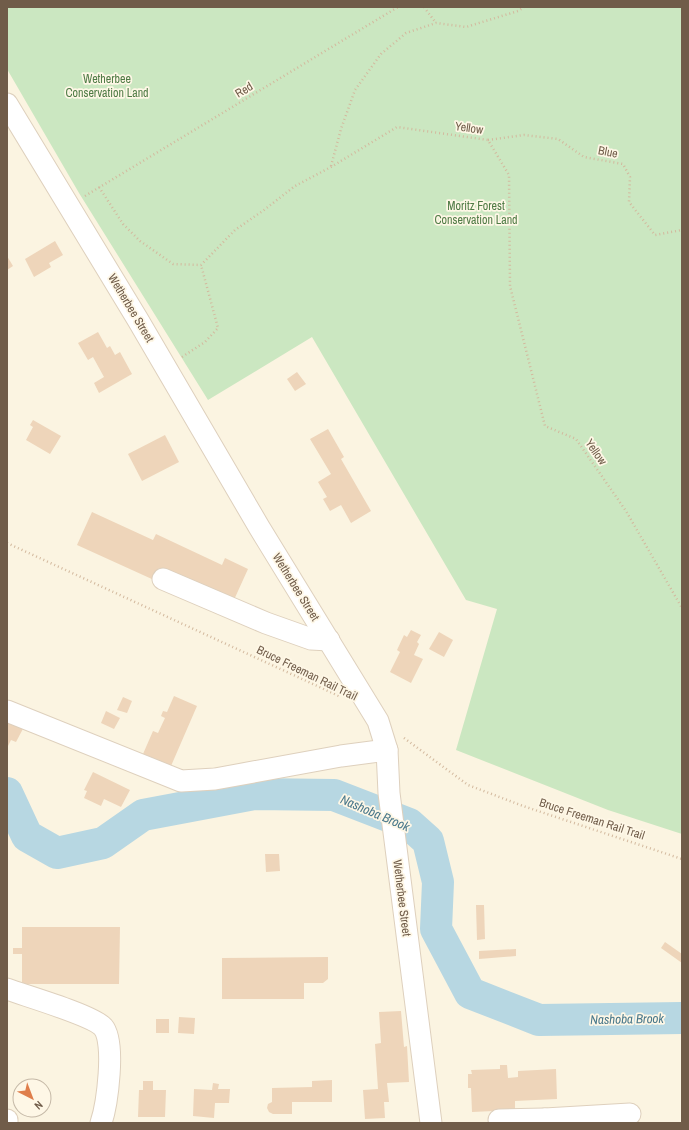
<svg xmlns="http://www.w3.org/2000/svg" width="689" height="1130" font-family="'Archivo Narrow',sans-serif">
<rect width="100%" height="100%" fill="#fbf4e1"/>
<!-- green -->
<path fill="#cbe7c1" d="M7 7H682V834L608 810 456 750 497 609 466 600 312 337 208 400 79 193 7 69Z"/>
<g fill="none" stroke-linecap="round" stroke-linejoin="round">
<!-- river -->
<path stroke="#b7d7e2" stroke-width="32" d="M7 793 27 836 57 853 103 843 143 815 255 794 334 795 409 824 428 841 438 882 436 929 470 993 539 1020 682 1018"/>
</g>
<!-- building -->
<g fill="#eed5ba">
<path d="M55 241 63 255 49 263 51 267 34 277 25 259Z"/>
<path d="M7 256 13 266 7 270Z"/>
<path d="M98 332 107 348 110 346 115 355 120 352 132 374 99 393 94 383 104 377 93 357 88 360 78 343Z"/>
<path d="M297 372 306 384 295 391 287 379Z"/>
<path d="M33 420 61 436 50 454 26 440 33 427 30 425Z"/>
<path d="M328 429 344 457 341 459 371 511 351 523 341 505 330 511 323 499 327 497 318 482 331 474 310 439Z"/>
<path d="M165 435 179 462 142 481 128 454Z"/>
<path d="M92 512 153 540 156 534 222 565 225 558 248 569 233 602 159 568 154 580 77 545Z"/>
<path d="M411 630 421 635 417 642 419 644 414 655 423 659 411 683 390 672 400 652 397 650 404 635 407 637Z"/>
<path d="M439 632 453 640 444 657 429 649Z"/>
<path d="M174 696 197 706 171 766 143 754 153 731 158 733 165 718 161 716 163 711 167 712Z"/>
<path d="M123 697 132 701 127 713 117 710Z"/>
<path d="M106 711 120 718 114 729 101 723Z"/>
<path d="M11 717 25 725 16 742 11 740 7 748V725Z"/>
<path d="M93 772 130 790 121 807 104 799 101 806 84 798 87 791 84 790Z"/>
<path d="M265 854H279L280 871 266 872Z"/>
<path d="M476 905H484L485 939 477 940Z"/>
<path d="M22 927H120L119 984H22V954H13V948H22Z"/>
<path d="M665 942 682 954V963L661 948Z"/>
<path d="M516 949V956L479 959V951Z"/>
<path d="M328 957V979L323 983H304V999H222V958Z"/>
<path d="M401 1011 404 1047 407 1046 409 1082 387 1083 389 1102H384L385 1118 365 1119 363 1090 378 1089 375 1044 381 1043 379 1012Z"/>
<path d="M179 1017 195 1018 194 1034 178 1033Z"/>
<rect x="156" y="1019" width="13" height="14"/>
<path d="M500 1065H507L508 1078 518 1077V1071L556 1069 557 1099 515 1101V1110L472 1112 471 1088H468V1074H472L471 1070 500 1069Z"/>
<path d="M332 1080V1102H292V1114H273L269 1112 267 1108 268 1104 272 1102V1088L312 1087V1081Z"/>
<path d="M143 1081H153V1090H166L165 1117H138L139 1090H143Z"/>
<path d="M213 1083 219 1084 218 1089H230L229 1103H215L214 1118 193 1116 194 1089 212 1090Z"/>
</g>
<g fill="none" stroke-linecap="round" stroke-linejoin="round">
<defs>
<g id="minor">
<path d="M7 104 138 320 259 527 378 721 387 750 389 793 431 1123"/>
<path d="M163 579 266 623 311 639 329 640"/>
<path d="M7 711 181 781 215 779 341 756 387 750"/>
<path d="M7 989C26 996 92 1015 103 1027 116 1042 107 1105 101 1123"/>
<path d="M7 1120V1123"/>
<path d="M499 1120 545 1119"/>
<path d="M545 1123V1119L630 1114"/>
</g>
</defs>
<!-- minor casing -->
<use href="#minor" stroke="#ded0bd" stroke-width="23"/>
<!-- path -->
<g stroke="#d3b99e" stroke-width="2.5" stroke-dasharray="1 3" stroke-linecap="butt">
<path d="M424 7 436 23"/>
<path d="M488 140 524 135 558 139 584 157 623 164 630 177 629 202 655 235 682 230"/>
<path d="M331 166 341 129 355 90 381 54 406 33 436 23 466 27 518 11 524 7"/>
<path d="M99 187 123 224 140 241 173 264 201 265 235 230 264 210 295 186 331 167 397 127 488 140 509 175 510 286 545 426 576 439 626 511 682 608"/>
<path d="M85 196 398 7"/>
<path d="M182 357 205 342 218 328 201 265"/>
<path d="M7 543 339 696"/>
<path d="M404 738 468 785 523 806 682 859"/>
</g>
<!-- minor -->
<use href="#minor" stroke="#fff" stroke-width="21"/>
</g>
<g text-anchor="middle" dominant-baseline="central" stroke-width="3.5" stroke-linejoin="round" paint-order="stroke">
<!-- park labels -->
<g font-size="12" fill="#4f7b45" stroke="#fef7e6">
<text x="107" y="79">Wetherbee<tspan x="107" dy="14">Conservation Land</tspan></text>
<text x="476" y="206">Moritz Forest<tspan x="476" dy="14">Conservation Land</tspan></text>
</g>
<!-- street labels -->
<g font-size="12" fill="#705c49" stroke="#fef7e6">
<text transform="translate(244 90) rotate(-31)">Red</text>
<text transform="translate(469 128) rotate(8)">Yellow</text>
<text transform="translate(608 152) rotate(11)">Blue</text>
<text transform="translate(131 308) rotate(59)">Wetherbee Street</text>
<text transform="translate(596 452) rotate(55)">Yellow</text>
<text transform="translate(296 587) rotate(58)">Wetherbee Street</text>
<text transform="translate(307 673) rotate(26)">Bruce Freeman Rail Trail</text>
<text transform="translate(592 819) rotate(18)">Bruce Freeman Rail Trail</text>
<text transform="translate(402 898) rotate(83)">Wetherbee Street</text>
</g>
<!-- water labels -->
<g font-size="13" font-style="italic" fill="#48778a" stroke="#fef7e6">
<text transform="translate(375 813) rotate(23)">Nashoba Brook</text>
<text transform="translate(627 1019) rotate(-1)">Nashoba Brook</text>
</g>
</g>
<!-- border -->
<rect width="689" height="1130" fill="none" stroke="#705c49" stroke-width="16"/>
<!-- north arrow -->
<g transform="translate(32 1098) rotate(138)"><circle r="19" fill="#fef7e6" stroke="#c5b9a7"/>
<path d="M0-3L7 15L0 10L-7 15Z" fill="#df7e4b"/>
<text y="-6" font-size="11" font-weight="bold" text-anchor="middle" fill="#705c49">N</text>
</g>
</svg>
